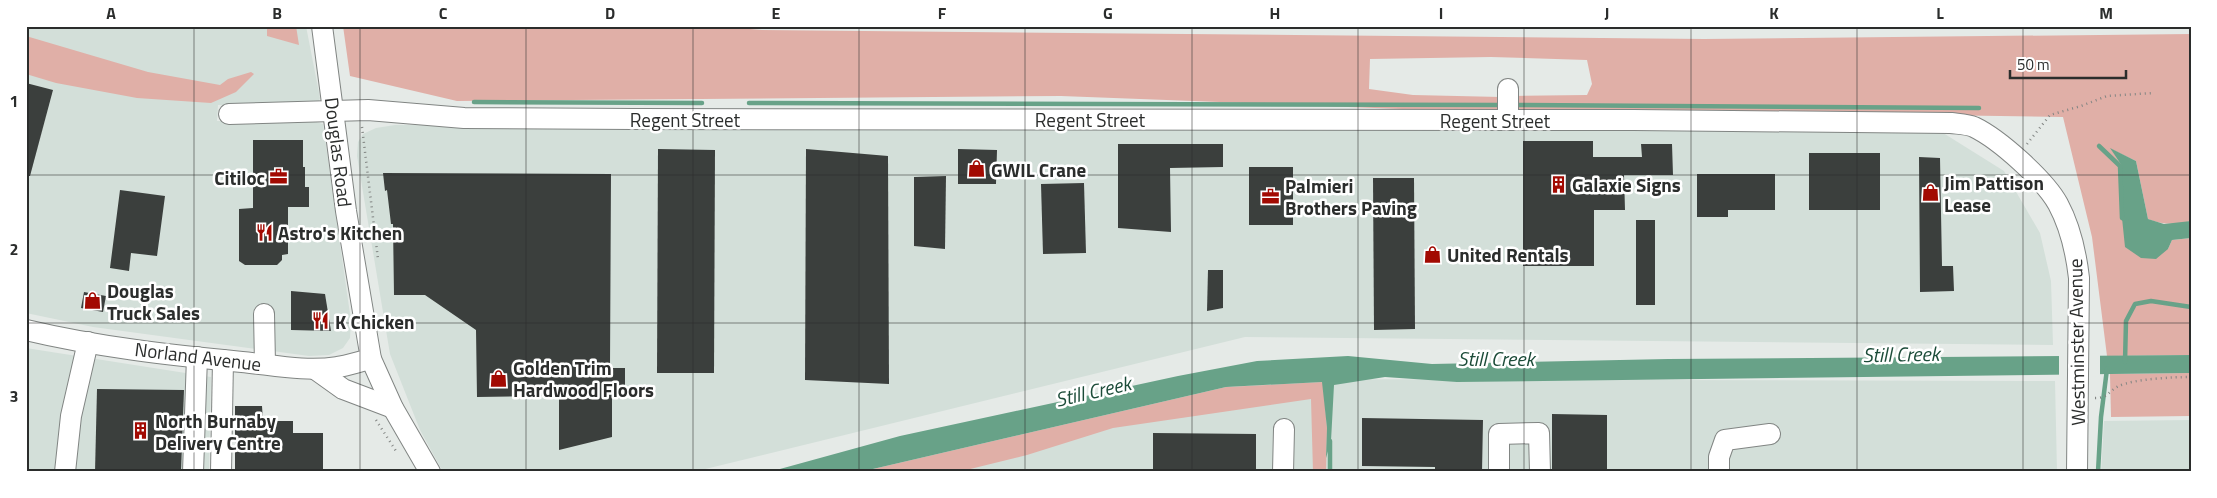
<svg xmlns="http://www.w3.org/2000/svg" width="2217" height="498" font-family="'Titillium Web',sans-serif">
<rect width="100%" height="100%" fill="#e5eae7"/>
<!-- built -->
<g fill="#d3dfd9">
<path d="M26 26H306L320 98 318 103 303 108 218 105 217 121H313L323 124 351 321 350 338 343 348 329 355 309 356 93 327 26 313Z"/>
<path d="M395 125 1940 131 2004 171 2040 233 2051 281 2053 345 1245 337 693 472H443L420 430 390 354 357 156 358 142 363 134 376 128Z"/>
<path d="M26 348 211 377 209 472H26Z"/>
<path d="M1277 379 2055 381 2057 472H897Z"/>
<path d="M2191 420V472H2101L2104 421Z"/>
</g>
<!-- green -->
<g fill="#e0afa7">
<path d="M267 26H296L299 45 267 36Z"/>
<path d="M343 26H715L762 30 1704 39 2191 34V221C2175 225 2164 225 2148 219L2136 161 2111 149 2122 166V218L2168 249 2172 240 2191 238V355L2107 356 2092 237 2063 117 1515 109 1514 96 1587 95 1592 84 1587 60 1491 57 1370 59 1369 89 1413 95 1501 97 1497 109H1401L1061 96 457 101 350 76Z"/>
<path d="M26 36 148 72 220 85 228 79 251 72 254 74 236 92 211 103 137 98 56 83 26 74Z"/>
<path d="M2191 373V416L2111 417 2110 374Z"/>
<path d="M1323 382 1327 428 1326 472H1313L1311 399 1113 428 1027 455 958 472H860L1226 387Z"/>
</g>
<!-- water -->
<g fill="#68a288">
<path d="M2110 148 2136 161 2148 219 2164 224 2191 221V238L2172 240 2168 249 2156 259 2141 258 2125 247 2122 218V166Z"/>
<path d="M2191 355V373L1457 382 1385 377 1334 385 1331 441 1326 458 1327 428 1322 382 1226 387 860 472H769L900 436 1178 376 1257 361 1348 356 1432 364 1668 359Z"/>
</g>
<!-- pier -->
<path fill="#e5eae7" d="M2100 353V376L2059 377V354Z"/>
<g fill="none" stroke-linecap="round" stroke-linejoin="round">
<!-- stream -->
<g stroke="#68a288" stroke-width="4.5">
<path d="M474 102 702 103"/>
<path d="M749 103 1501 105"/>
<path d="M1516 105 1979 108"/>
<path d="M2099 146 2120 166 2122 218 2126 220"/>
<path d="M2125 362 2126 321 2135 304 2151 301 2191 307"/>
<path d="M1330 472V441"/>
<path d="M2098 472 2101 417 2107 369"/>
</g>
</g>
<!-- building -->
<g fill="#3b3f3d">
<path d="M26 83 53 90 30 176H26Z"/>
<path d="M253 140H303V167H305V187H309V207H288V254L282 255V260L277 265H245L239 261V209L253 208Z"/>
<path d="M1523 141H1593V157H1642L1641 144H1672L1673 175H1624L1625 210H1594V266H1523Z"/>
<path d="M1118 144H1223V167L1170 168 1171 232 1118 228Z"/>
<path d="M658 149 715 150 714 373H657Z"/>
<path d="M806 149 888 156 889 384 805 380Z"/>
<path d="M958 149 997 150 996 184H958Z"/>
<rect x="1809" y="153" width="71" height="57"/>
<path d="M1919 157 1940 158 1942 266H1953L1954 291 1920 292Z"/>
<rect x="1249" y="167" width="44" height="58"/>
<path d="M383 173 611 174 610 368H625V399H612V437L559 450V396L477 397 476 330 425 295H394L393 224H391L387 190 385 191Z"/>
<path d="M1697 174H1775V210H1728V217H1697Z"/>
<path d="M946 176 945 249 914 246V177Z"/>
<path d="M1373 178H1414L1415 329 1374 330Z"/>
<path d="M1084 183 1086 253 1043 254 1041 184Z"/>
<path d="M120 190 165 196 157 256 131 253 129 271 110 268Z"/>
<rect x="1636" y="220" width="19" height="85"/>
<path d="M1208 270H1223V308L1207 311Z"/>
<path d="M291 291 325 294 331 331 291 330Z"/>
<path d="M84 292 106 296 103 312 81 308Z"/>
<path d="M97 389 184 390 181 472H95Z"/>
<path d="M235 406H262L263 421H293V433H323V472H235Z"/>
<path d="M1552 414 1607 415V472H1552Z"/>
<path d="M1362 418 1483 420 1482 472H1435V467L1362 466Z"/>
<path d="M1153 433 1256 434V472H1153Z"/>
</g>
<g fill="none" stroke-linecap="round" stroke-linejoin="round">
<defs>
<g id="minor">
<path d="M322 26 346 211 371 359 393 408 430 472"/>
<path d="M1508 89V120"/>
<path d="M229 114 368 110 464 118 634 119 1634 120 1951 123C1958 124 1967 124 1974 127 1999 139 2045 180 2058 204 2071 228 2076 252 2079 278L2077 472"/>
<path d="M264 314 265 364"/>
<path d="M26 330C97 347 170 355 242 362 273 365 306 372 337 367 348 366 360 361 371 359"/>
<path d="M315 369 343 389 393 408"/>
<path d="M65 472 71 416 88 342"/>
<path d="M193 472 197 357"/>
<path d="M221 472 223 360"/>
<path d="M1283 472 1284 429"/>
<path d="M1499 472V434L1539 433 1540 472"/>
<path d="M1719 472V457L1725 440 1770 434"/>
</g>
</defs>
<!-- minor casing -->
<use href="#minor" stroke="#818583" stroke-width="22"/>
<!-- path -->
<g stroke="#828583" stroke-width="2.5" stroke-dasharray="1 4" stroke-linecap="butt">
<path d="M362 127 378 259"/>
<path d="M2027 144 2050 115 2081 106 2107 96 2153 93"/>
<path d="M2095 398C2109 398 2108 391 2119 386 2133 379 2174 377 2191 377"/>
<path d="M376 420 396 451"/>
</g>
<!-- minor -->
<use href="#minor" stroke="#fff" stroke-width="20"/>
</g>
<!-- grid -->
<path fill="none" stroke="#2b2d2c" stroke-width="1" stroke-opacity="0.55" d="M194 26V472M360 26V472M526 26V472M693 26V472M859 26V472M1025 26V472M1192 26V472M1358 26V472M1524 26V472M1691 26V472M1857 26V472M2023 26V472M26 175H2191M26 323H2191"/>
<!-- icons -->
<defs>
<symbol id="shop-bare" viewBox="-9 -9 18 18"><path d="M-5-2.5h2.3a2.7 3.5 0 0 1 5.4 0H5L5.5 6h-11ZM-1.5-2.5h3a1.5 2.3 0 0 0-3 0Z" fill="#a20a02" stroke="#fff" stroke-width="2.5" paint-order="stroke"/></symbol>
<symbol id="office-bare" viewBox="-9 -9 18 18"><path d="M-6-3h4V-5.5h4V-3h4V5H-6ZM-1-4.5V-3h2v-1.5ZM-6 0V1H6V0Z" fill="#a20a02" stroke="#fff" stroke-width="2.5" paint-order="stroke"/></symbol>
<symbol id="building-bare" viewBox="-9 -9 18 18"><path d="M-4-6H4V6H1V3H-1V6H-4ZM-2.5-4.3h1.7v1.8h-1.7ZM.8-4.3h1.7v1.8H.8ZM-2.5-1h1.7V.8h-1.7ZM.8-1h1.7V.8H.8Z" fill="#a20a02" stroke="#fff" stroke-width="2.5" paint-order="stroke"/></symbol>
<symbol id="restaurant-bare" viewBox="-9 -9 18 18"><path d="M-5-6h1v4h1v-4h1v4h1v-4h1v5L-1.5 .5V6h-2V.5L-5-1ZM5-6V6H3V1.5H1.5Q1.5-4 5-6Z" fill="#a20a02" stroke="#fff" stroke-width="2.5" paint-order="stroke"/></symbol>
</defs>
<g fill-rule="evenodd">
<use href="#shop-bare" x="964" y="156" width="25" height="25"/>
<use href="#office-bare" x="266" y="164" width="25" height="25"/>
<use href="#building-bare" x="1546" y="172" width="25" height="25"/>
<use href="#shop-bare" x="1918" y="180" width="25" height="25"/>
<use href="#office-bare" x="1258" y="184" width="25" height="25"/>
<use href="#restaurant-bare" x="252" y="220" width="25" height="25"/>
<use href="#shop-bare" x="1420" y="242" width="25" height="25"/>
<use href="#shop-bare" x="80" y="288" width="25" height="25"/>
<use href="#restaurant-bare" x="308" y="308" width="25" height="25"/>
<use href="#shop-bare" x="486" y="366" width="25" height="25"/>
<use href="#building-bare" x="128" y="418" width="25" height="25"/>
</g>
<g text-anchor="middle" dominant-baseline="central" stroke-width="5" stroke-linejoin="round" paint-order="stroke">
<!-- street labels -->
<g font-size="19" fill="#2b2d2c" stroke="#fff">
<text x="685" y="119">Regent Street</text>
<text x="1090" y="119">Regent Street</text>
<text x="1495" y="120">Regent Street</text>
<text transform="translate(339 152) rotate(83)">Douglas Road</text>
<text transform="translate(2076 342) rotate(-91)">Westminster Avenue</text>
<text transform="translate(198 356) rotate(7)">Norland Avenue</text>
</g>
<!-- poi labels -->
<g font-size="19" font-weight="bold" fill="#2b2d2c" stroke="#fff" text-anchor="start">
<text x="991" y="169">GWIL Crane</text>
<text x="265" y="177" text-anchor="end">Citiloc</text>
<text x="1944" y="182">Jim Pattison<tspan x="1944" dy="22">Lease</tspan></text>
<text x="1572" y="184">Galaxie Signs</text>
<text x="1285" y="185">Palmieri<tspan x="1285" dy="22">Brothers Paving</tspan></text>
<text x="278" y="232">Astro's Kitchen</text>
<text x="1447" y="254">United Rentals</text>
<text x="107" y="290">Douglas<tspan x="107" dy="22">Truck Sales</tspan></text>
<text x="335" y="321">K Chicken</text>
<text x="513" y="367">Golden Trim<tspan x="513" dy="22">Hardwood Floors</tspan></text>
<text x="155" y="420">North Burnaby<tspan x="155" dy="22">Delivery Centre</tspan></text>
</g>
<!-- water labels -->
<g font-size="20" font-style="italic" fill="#1c4c39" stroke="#fff">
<text transform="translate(1901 354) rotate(-1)">Still Creek</text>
<text x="1496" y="358">Still Creek</text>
<text transform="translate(1093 391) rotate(-13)">Still Creek</text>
</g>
</g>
<!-- border -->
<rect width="2217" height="498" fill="none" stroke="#ffffff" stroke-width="55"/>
<!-- scale -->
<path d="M2010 70v8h116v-8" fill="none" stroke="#2b2d2c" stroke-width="2.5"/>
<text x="2017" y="70" font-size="15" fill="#2b2d2c" stroke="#ffffff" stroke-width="4" paint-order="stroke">50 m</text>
<rect x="28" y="28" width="2162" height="442" fill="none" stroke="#2b2d2c" stroke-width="2"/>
<g font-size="16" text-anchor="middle" font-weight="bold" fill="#2b2d2c">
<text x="111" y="19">A</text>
<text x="277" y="19">B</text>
<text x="443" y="19">C</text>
<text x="610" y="19">D</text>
<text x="776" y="19">E</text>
<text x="942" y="19">F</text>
<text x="1108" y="19">G</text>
<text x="1275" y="19">H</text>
<text x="1441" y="19">I</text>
<text x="1607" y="19">J</text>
<text x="1774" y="19">K</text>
<text x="1940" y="19">L</text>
<text x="2106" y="19">M</text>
<text x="14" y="107">1</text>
<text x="14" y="255">2</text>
<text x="14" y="402">3</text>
</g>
</svg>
